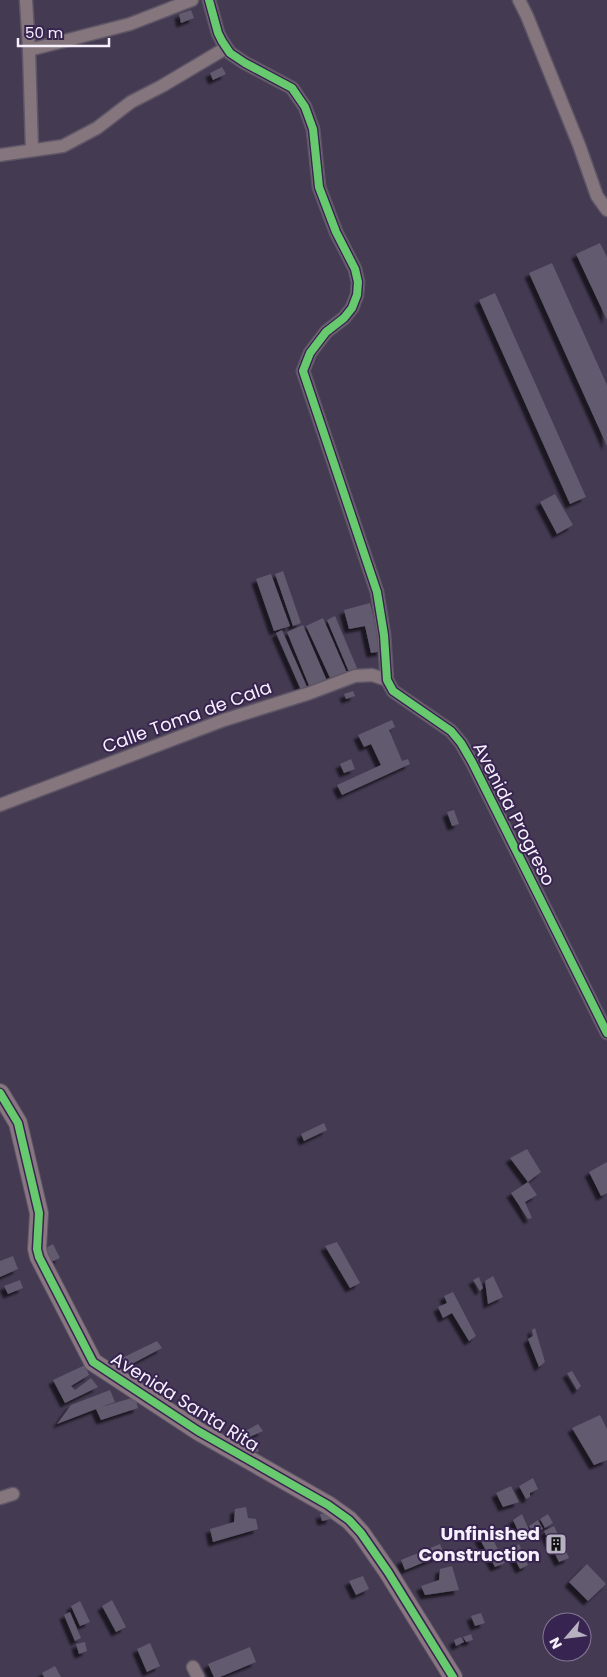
<svg xmlns="http://www.w3.org/2000/svg" width="607" height="1677" font-family="Poppins,sans-serif">
  <defs>
    <filter id="shadow"><feDropShadow dx="-4.5" dy="4.5" stdDeviation="1" flood-color="#0009"/></filter>
  </defs>
  <rect width="100%" height="100%" fill="#443a52"/>
  <g fill="#625a6e" filter="url(#shadow)">
    <path d="M191,10l3,8 -13,5 -2,-9z"/>
    <path d="M222,67l4,7 -13,6 -3,-7z"/>
    <path d="M600,243l7,14v63l-31,-66z"/>
    <path d="M552,263l55,122v61l-78,-173z"/>
    <path d="M495,293l91,204 -16,7 -91,-204z"/>
    <path d="M555,494l18,31 -16,9 -17,-32z"/>
    <path d="M283,571l18,52 -8,3 -18,-52z"/>
    <path d="M271,574l19,52 -16,5 -18,-52z"/>
    <path d="M370,603l12,48 -11,2 -6,-27 -16,3 -5,-19z"/>
    <path d="M335,616l22,52 -8,4 -22,-52z"/>
    <path d="M323,618l24,55 -16,7 -25,-54z"/>
    <path d="M303,625l24,56 -17,7 -23,-56z"/>
    <path d="M282,630l25,57 -6,3 -25,-57z"/>
    <path d="M353,691l2,5 -9,3 -2,-5z"/>
    <path d="M392,720l3,7 -6,3 13,31 6,-2 2,5 -68,31 -5,-10 44,-20 -10,-21 -7,3 -6,-12z"/>
    <path d="M351,759l4,10 -11,4 -4,-9z"/>
    <path d="M454,810l5,14 -7,2 -5,-14z"/>
    <path d="M324,1123l3,7 -23,11 -3,-7z"/>
    <path d="M527,1149l14,23 -13,10 -18,-24z"/>
    <path d="M607,1162v31l-6,3 -12,-24z"/>
    <path d="M528,1182l9,13 -12,7 7,16 -4,1 -17,-26z"/>
    <path d="M337,1242l23,41 -10,5 -25,-42z"/>
    <path d="M53,1244l7,14 -9,4 -7,-13z"/>
    <path d="M13,1256l5,13 -18,8v-16z"/>
    <path d="M493,1276l10,21 -15,7 -3,-23z"/>
    <path d="M479,1277l4,11 -3,3 -7,-11z"/>
    <path d="M20,1280l3,8 -15,6 -4,-8z"/>
    <path d="M453,1292l23,44 -7,5 -17,-28 -9,5 -5,-11 9,-4 -3,-7z"/>
    <path d="M535,1328l10,34 -6,5 -11,-28 5,-3 -1,-6z"/>
    <path d="M157,1341l5,7 -34,18 -6,-8z"/>
    <path d="M85,1365l4,10 -18,11 4,4 16,-12 7,9 -33,16 -12,-23z"/>
    <path d="M572,1371l9,15 -4,4 -10,-17z"/>
    <path d="M110,1390l5,12 -14,5 34,-10 3,11 -37,12 -5,-11 -39,15 14,-19z"/>
    <path d="M600,1415l7,14v31l-13,5 -22,-37z"/>
    <path d="M258,1424l5,7 -20,9 -3,-6z"/>
    <path d="M255,1438l3,6 -2,2 3,5 -5,2 -2,-6 -4,-5z"/>
    <path d="M533,1478l5,11 -8,4v4l-4,2 -7,-13z"/>
    <path d="M511,1486l8,16 -16,5 -7,-14z"/>
    <path d="M246,1507l2,11 8,1 2,10 -45,13 -3,-13 24,-7 1,-13z"/>
    <path d="M330,1513l1,6 -9,2 -2,-7z"/>
    <path d="M522,1514l7,16 -9,5 -7,-15z"/>
    <path d="M548,1514l5,9 -8,5 -5,-9z"/>
    <path d="M538,1520l5,9 -10,4 -4,-7z"/>
    <path d="M554,1526l15,32 -10,4 -15,-31z"/>
    <path d="M487,1528l18,35 -10,4 -18,-33z"/>
    <path d="M440,1544l4,10 -39,16 -4,-10z"/>
    <path d="M519,1544l9,21 -8,4 -10,-19z"/>
    <path d="M587,1564l19,20 -18,17 -19,-19z"/>
    <path d="M452,1566l7,24 -34,5 -4,-9 18,-6 1,-11z"/>
    <path d="M363,1576l6,13 -13,6 -7,-14z"/>
    <path d="M112,1600l14,27 -10,5 -14,-26z"/>
    <path d="M80,1601l10,21 -10,4 -9,-20z"/>
    <path d="M70,1612l11,26 -6,3 -11,-26z"/>
    <path d="M481,1613l4,10 -10,3 -4,-10z"/>
    <path d="M471,1634l2,6 -7,2 -3,-5z"/>
    <path d="M461,1637l3,5 -8,4 -2,-6z"/>
    <path d="M85,1642l2,9 -8,3 -3,-10z"/>
    <path d="M150,1643l10,23 -13,6 -10,-23z"/>
    <path d="M250,1647l6,15 -36,15h-6l-6,-13z"/>
    <path d="M55,1666l6,11h-17l-2,-4z"/>
  </g>
  <g fill="none" stroke-linecap="round" stroke-linejoin="round">
    <g stroke="#5e5567" stroke-width="15">
      <g id="street">
        <path d="M26,0l3,50 3,100"/>
        <path d="M209,0l9,33 4,8 8,12 15,10 47,25 13,19 8,22 6,58 17,45 19,37 3,13 -1,13 -5,13 -8,10 -18,14 -16,21 -7,18 74,221 7,43 3,45 6,11 58,40 10,12 11,19 135,271"/>
        <path d="M519,0l8,16 52,129 18,51 10,14"/>
        <path d="M29,50l101,-26 62,-24"/>
        <path d="M0,155l63,-9 34,-18 34,-26 31,-16 64,-38"/>
        <path d="M0,805l224,-85 86,-27 45,-17 17,-1 15,5"/>
        <path d="M0,1498l13,-4"/>
        <path d="M193,1667l5,10"/>
      </g>
    </g>
    <g stroke="#5e5567" stroke-width="20">
      <path id="secondary" d="M0,1093l18,30 21,90 -2,36 2,8 54,105 105,69 130,74 21,15 12,13 27,39 65,105"/>
    </g>
    <use href="#street" stroke="#85757c" stroke-width="12"/>
    <use href="#secondary" stroke="#897681" stroke-width="18"/>
    <g stroke="#382450" stroke-width="11">
      <g id="cycleway">
        <path d="M209,0l9,33 4,8 8,12 15,10 47,25 13,19 8,22 6,58 17,45 19,37 3,13 -1,13 -5,13 -8,10 -18,14 -16,21 -7,18 74,221 7,43 3,45 6,11 58,40 10,12 11,19 135,271"/>
        <path d="M0,1093l18,30 21,90 -2,36 2,8 54,105 105,69 130,74 21,15 12,13 27,39 65,105"/>
      </g>
    </g>
    <use href="#cycleway" stroke="#67ca6e" stroke-width="8"/>
  </g>
  <defs>
    <g id="building-square" transform="scale(1.125)"><rect x="-9" y="-9" width="18" height="18" rx="4" fill="#b7b0c0" stroke="#382450"/><path d="M-4-6H4V6H1V3H-1V6H-4ZM-2.5-4.3h1.7v1.8h-1.7ZM.8-4.3h1.7v1.8H.8ZM-2.5-1h1.7V.8h-1.7ZM.8-1h1.7V.8H.8Z" fill="#111"/></g>
  </defs>
  <g fill-rule="evenodd">
    <use href="#building-square" x="556" y="1544"/>
  </g>
  <g text-anchor="middle" stroke-width="4" stroke-linejoin="round" paint-order="stroke">
    <g font-size="18" fill="#f5f0fc" stroke="#382450">
      <text transform="translate(187 717) rotate(-20)" y="6">Calle Toma de Cala</text>
      <text transform="translate(514 814) rotate(63)" y="6">Avenida Progreso</text>
      <text transform="translate(185 1402) rotate(32)" y="6">Avenida Santa Rita</text>
    </g>
    <g font-size="18" font-weight="bold" fill="#f5f0fc" stroke="#382450" text-anchor="end">
      <text x="540" y="1540">Unfinished<tspan x="540" dy="21">Construction</tspan></text>
    </g>
  </g>
  <g transform="translate(567 1637) rotate(242)"><circle r="24" fill="#382450" stroke="#847695"/>
  <path d="M0-4L9 19L0 12L-9 19Z" fill="#b7b0c0"/>
  <text y="-8" font-size="14" font-weight="bold" text-anchor="middle" fill="#f5f0fc">N</text>
  </g>
  <path d="M18 38v8h91v-8" fill="none" stroke="#f5f0fc" stroke-width="2.5"/>
  <text x="25" y="38" font-size="15" fill="#f5f0fc" stroke="#382450" stroke-width="4" paint-order="stroke">50 m</text>
</svg>
